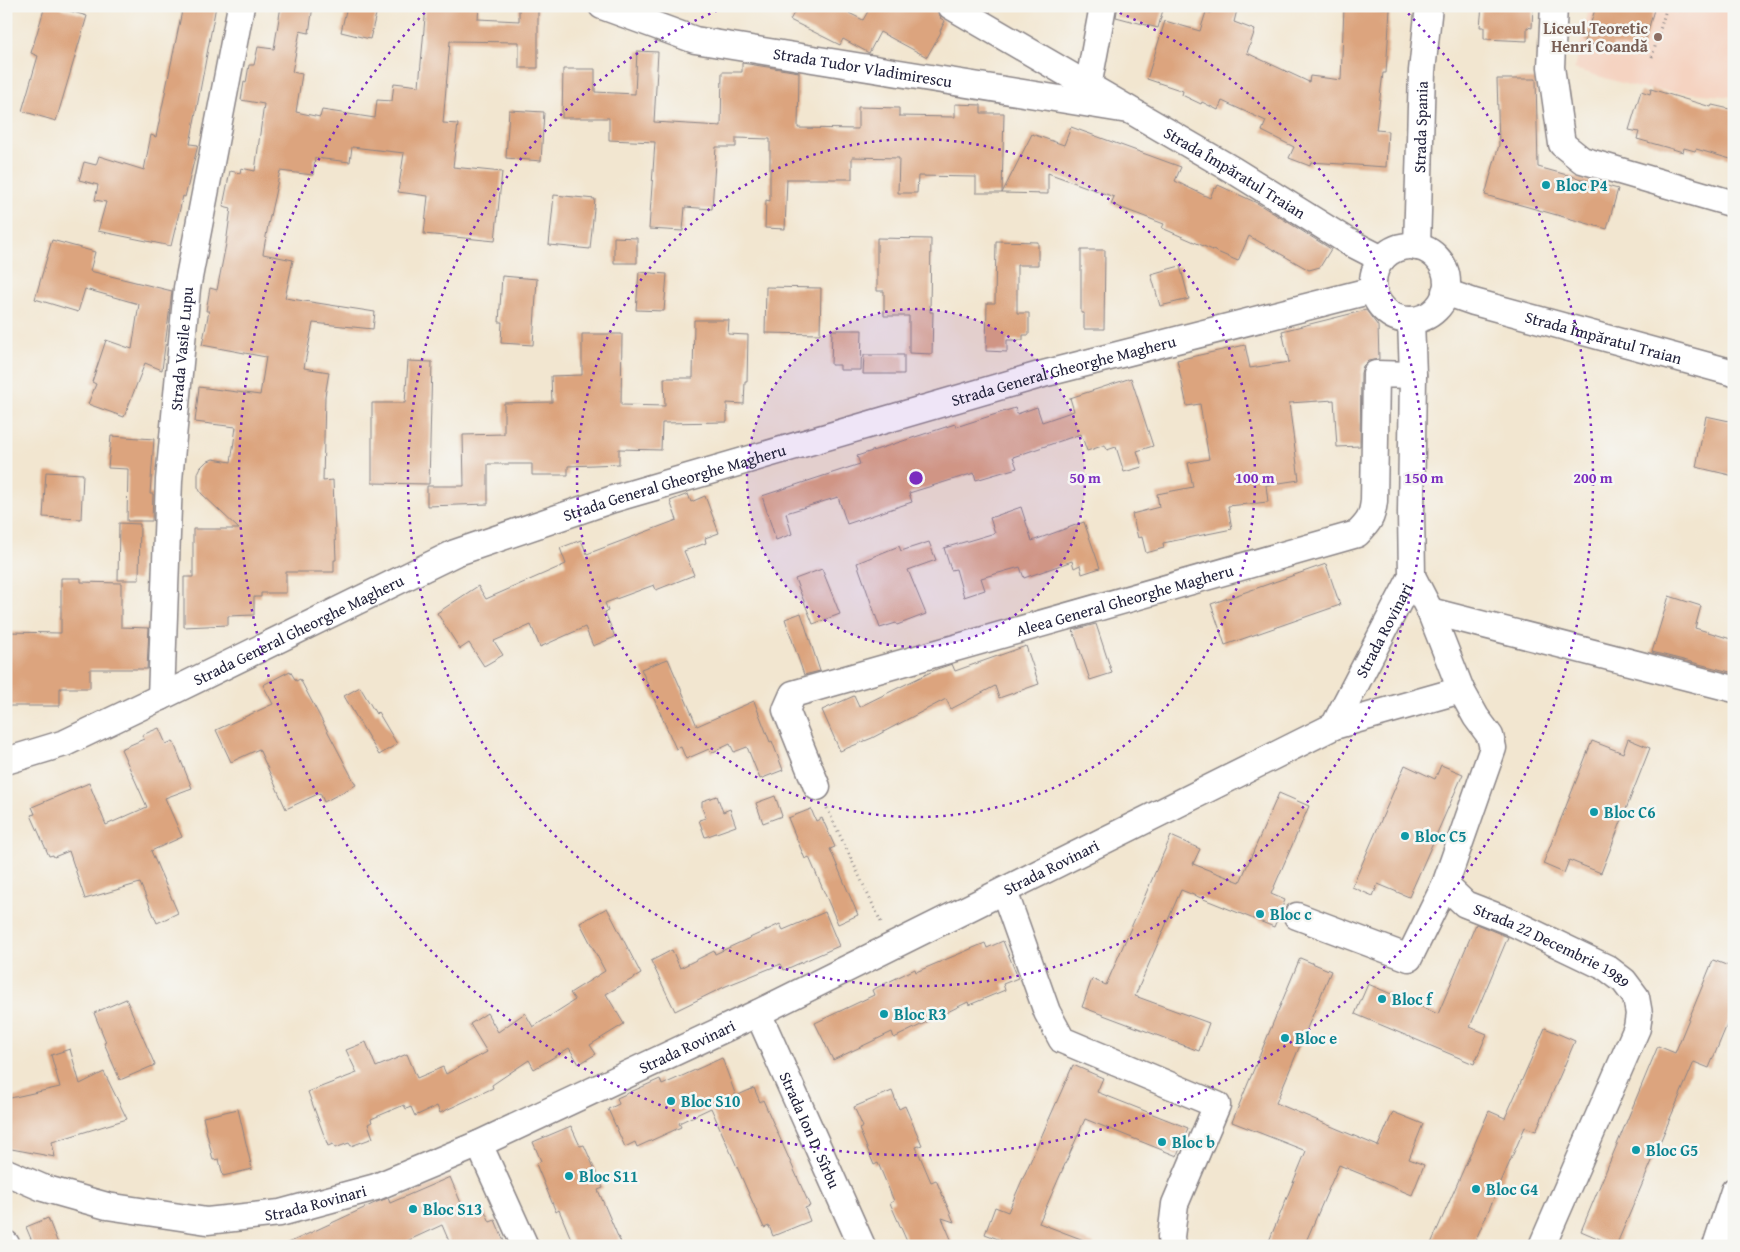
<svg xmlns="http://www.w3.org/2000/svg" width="1740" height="1252" font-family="'Gentium Book Plus',serif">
  <rect width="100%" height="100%" fill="#f6f6f2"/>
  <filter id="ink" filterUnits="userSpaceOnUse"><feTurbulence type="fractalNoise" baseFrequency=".02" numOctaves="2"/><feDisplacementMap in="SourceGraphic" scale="10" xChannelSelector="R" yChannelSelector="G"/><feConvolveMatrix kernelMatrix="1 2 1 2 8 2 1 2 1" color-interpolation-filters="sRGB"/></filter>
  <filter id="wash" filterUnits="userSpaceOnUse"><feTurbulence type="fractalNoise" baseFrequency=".0096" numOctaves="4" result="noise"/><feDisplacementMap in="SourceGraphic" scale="20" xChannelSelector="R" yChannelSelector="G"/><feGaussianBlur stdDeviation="1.12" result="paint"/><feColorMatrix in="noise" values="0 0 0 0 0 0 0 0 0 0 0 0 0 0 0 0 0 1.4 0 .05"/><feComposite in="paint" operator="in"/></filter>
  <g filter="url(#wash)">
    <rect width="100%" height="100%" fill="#f2e6d0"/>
    <path fill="#f5d3c1" d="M1590,6h144v91l-95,-9 -65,-19z"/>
    <g id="blocks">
      <g fill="#dca47e">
        <path d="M45,6h8l34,10 -31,105 -34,-10 16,-55 -7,-3z"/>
        <path d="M183,6h33l-26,138 8,1 -13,52 -2,-1 -12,50 -73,-15 8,-29 -11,-2 3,-15 -19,-5 5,-18 12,3 3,-9 45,14 7,-35 5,2z"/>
        <path d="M281,6h32l-4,27 -9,-2 -8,41 10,2 -6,38 24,5 2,-7 53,8 2,-18 15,1 2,-18 25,3 7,-80h53l-1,13 41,2v-15h19v62h-19v-26l-69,-1 -7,82 15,1 -5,43 49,5 -7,69 -71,-7 4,-38 -30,-4 6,-39 -52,-6 -2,15 -35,-4 -2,17 -33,-4 -12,54 -5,29 30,6 -8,38 90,14 -2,17 -60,-6 -9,45 25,4 -4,24 -2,85 10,-1 3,80h-2v12h-48v21h-25v4h-7v18l-26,1v9l-44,2v-50h9v-48h46l-38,-36 -3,-6v-14l3,-6 5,-5 7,-3 18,3 5,-35 -41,-5 4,-35 61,8 6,-38 -64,-12 7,-34h-3l4,-23 7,2 9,-46 5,-36 -8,-2 7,-35 10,2 1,-5 14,3 9,-67 -23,-4 3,-18 2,1 3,-18h5l4,-18 16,2z"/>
        <path d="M347,6h31l-8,33 -29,-7z"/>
        <path d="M798,6h37l28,14 8,-14h65l2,7 3,4 -1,1 5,3 -5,10 1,1 -14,25 -47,-25 -11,21 -26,-14 -3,6 -50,-25z"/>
        <path d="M1118,6h46l-6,22 -42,-11z"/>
        <path d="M1213,6h25l-4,16 21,8 -8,23 62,29 1,-6 31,4 3,-73 17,2 1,-3 28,3 -4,64h-3l-7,57 12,1 -2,36 -75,-5 -1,4 -21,-8 5,-11 -32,-16 4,-10 -44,-20 -4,9 -16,-8 -1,2 -19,-9 1,-4 -36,-12 18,-58 35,10 6,-19 5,1z"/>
        <path d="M1482,6h51l-1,22 -5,-1v14l-43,-2v-12h-4z"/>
        <path d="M1596,6h59l-13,46 -29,-8 -2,6 -26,-8z"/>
        <path d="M637,51l21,1 -4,70 67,4 1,-54h20v-9l57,9 -1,56 60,1v-22l41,1v8l56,1v-13l26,1v8h23l-2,80h-26v-16l-58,-1 -1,17h-19l1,-35 -47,-1v22h-65l-2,50 -20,-1 1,-28 4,1v-62l-34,-1v9h-20l-4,62 -27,-2 -2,24 -34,-2 6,-87 -46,-2v-22h-47l1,-49h32v23l40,2z"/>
        <path d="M1497,79h39l2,88 80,22 -11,40 -122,-34 14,-50z"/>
        <path d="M1651,89l60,18 1,-2 22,5v50l-38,-11 -1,2 -11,-3 -1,4 -46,-13 2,-7 -10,-2 12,-39 9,3z"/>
        <path d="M509,110l35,2 -3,49 -35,-3z"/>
        <path d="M1071,127l110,40 -6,14 35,17 4,-10 2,1 2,-4 39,18 74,46 -11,18 -11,3 -60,-34 -11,25 -76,-33 2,-4 -53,-20 3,-7 -66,-24v21l-46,-1 30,-59 32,11z"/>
        <path d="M554,195l41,4 -5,50 -41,-4z"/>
        <path d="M614,237l23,1v25h-23z"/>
        <path d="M877,238l54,1 -1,73h3l-1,42 -23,-1v-37h-25v-25h-7z"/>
        <path d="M52,240l43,12 -5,19 82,20 -10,79 -17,-7 -21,54 -36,-13 8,-20 -4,-2 14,-42 26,9 7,-45 -54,-15 -7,23 -43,-13z"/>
        <path d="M996,241l42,1v23h-21v48h12v22h-6v5h-16v12l-21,-1 1,-48h8z"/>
        <path d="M1081,250h24l-1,79h-20v-16h-3z"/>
        <path d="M1180,266l9,33 -29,7 -9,-32z"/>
        <path d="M639,272l28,2 -3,37 -28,-1z"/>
        <path d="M502,276l35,3 -4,66 -32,-2 1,-21h-3z"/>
        <path d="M766,287l55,1 -1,46 -55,-1z"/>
        <path d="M1366,310l12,16 1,33 -11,2 -5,5 -2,7 -1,73 -23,1 -3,-47 -45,3 10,77 -33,5 2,17 -40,4 4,23 -69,14 1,5 -18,5 -4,-16 -4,1 -6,-24 27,-7 -2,-13 36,-7 -5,-24 21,-4 -9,-55 -13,2 -10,-46 68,-15 5,23 39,-6 -7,-31z"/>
        <path d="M694,320h35l-1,14 20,1 -1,47h-2l-1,22 -17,-1v19l-65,1 -1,27 -42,-1v15l-51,2v9h-36v-11h-44v40l-61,2v-20h37l-1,-51 41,-1v-31l48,-1 -1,-26 31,-1v-41h40l-1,71 44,1 -1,-28h29z"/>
        <path d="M832,330h30l-1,40h-21v-5h-9z"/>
        <path d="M864,355h40v19h-41z"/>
        <path d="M408,361l24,1 -3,122 -57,-1v-80h33z"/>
        <path d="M1131,378l22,68 -16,5 5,16 -18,5 -8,-25 -9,3 -2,-5 -18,6 -6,-17 -68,23 4,11 -41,12 -2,-7 -65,20 3,9 -65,22 -9,-27 -52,16 6,21 -16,6 -14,-44 98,-32 -3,-8 98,-32 1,3 59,-19 2,6 20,-7 5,15 32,-11 -4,-13z"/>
        <path d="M1706,416l28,6v54l-38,-9z"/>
        <path d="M111,436l43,3 -4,55h3l-1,27h-25l1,-52 -20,-1z"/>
        <path d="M46,472l37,2 -2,45 -38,-2z"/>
        <path d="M688,494l3,8 14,-6 14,37 -14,5 1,5 -22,8 10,24 -38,15 -2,-5 -49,18 3,8 -3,1 10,25 -22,9 -8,-19 -45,20 -9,-22 -37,16 9,14 -19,11 -15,-23 -9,6 -23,-36 41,-27 8,13 80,-35 -6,-16 21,-8 6,14 90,-34 -7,-19z"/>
        <path d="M1021,507l11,34 52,-19 16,46 -18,6 -2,-9 -6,3 -2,-7 -48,17 -4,-11 -39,11 4,12 -21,7 -8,-28 -5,1 -7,-22 51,-15 -5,-15z"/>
        <path d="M119,523l21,1 -1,56h-21z"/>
        <path d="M929,542l7,18 -28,10 18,44 -29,11 -1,-2 -16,5 -23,-65 42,-17 2,5z"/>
        <path d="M1326,564l14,41 -115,40 -14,-41z"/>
        <path d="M822,569l18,45 -27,10 -18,-45z"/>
        <path d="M61,578h20v4l40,1v44l28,1 -2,41h-57v19h-30v18h-54v-74l55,1z"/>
        <path d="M1669,596l32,10 -6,22 39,12v33l-82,-21z"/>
        <path d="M801,613l19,58 -16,4 -19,-56z"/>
        <path d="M1096,624l16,49 -22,7 -17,-50z"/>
        <path d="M1026,646l13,38 -40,14 -4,-12 -44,23 -5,-10 -74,39 -32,13 -18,-41 32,-14 5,11 78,-38 15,-5 3,7z"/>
        <path d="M668,659l29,67 57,-25 16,41 2,-1 11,29 -23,9 -13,-32 -13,5 -4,-8 -19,9 -2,-4 -23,10 -5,-12 -5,2 -35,-80z"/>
        <path d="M290,671l6,10 4,-2 56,106 -32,17 -4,-9 -34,16 -27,-60 -28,13 -15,-32 57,-26 -10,-19z"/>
        <path d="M360,687l16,27 2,-2 19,32 -18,11 -35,-59z"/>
        <path d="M159,728l7,16 7,-3 19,47 -27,10 17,39 -31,14 27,62 -21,10 -17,-40 -55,16 -16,-48 -15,6 -1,-2 -4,1 -18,-41 4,-1 -3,-7 57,-24 17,42 41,-18 -26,-58 23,-10 -2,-4z"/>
        <path d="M1628,739l22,9 -49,125 -32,-13 -5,13 -21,-9 49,-123 31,12z"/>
        <path d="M1405,765l30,14 6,-14 22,9 -54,123 -31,-13 -5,12 -21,-9z"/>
        <path d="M1279,793l30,13 -38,88 14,6 -11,27 -93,-37 -46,106 74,27 -10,28 -117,-44 10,-28 14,6 65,-149 29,13 -7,15 47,18z"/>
        <path d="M717,796l6,16 7,-3 6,17 -31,11 -6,-17 7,-2 -4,-10v-7z"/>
        <path d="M775,796l7,20 -19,7 -7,-20z"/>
        <path d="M811,809l5,12 6,-3 13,29 -5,2 28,66 -20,9 -29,-67 -4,2 -17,-41z"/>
        <path d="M607,908l34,66 -35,20 18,30 -34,21 6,9 -17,10 -10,-16 -35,21 -5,-9 -37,25 1,3 -53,25 -3,-7 -22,10 -4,-9 -5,2 -2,-4 -33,14 1,3 -4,2 5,14 -22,8 -2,-3 -14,5 -2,-4 -5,2 -20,-54 49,-19 -11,-23 20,-8 10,25 31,-13 10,24 26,-11 3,7 41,-22 -17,-28 17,-11 11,19 27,-19 8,14 42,-27 -5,-7 35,-22 -25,-48z"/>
        <path d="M825,912l14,34 -55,24 -3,-6 -55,22 -51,25 -24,-50 21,-11 8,18 34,-17 1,3 65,-30 3,6z"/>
        <path d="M1476,924l32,13 -38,90 17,7 -13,30 -119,-50 13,-30 70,30z"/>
        <path d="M1003,941l15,37 -15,6 2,6 -36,15 -1,-3 -74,36 -2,-6 -59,28 -18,-37 59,-28 -2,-5 43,-21 1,3 69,-29 2,5z"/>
        <path d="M1300,958l31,13 -55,132 102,43 15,-34 30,12 -14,35 15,6 -12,30 -73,-30 -35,81h-37l39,-95 -74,-29z"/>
        <path d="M1713,960l21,8v40l-25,60 -15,-6 -78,184 -35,-15 77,-185 17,7z"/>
        <path d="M126,999l29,66 -35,15 -16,-37 2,-1 -12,-29z"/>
        <path d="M1545,1028l30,13 -39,90 -11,-4 -52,119h-43l59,-135 16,7z"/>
        <path d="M70,1049l10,35 24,-12 23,47 -75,23 3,15 -49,-9v-49l54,-12 -9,-32z"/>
        <path d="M722,1058l14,38 18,-8 6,14 3,-2 47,106 -5,2 5,13 -37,15 -4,-10 -5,2 -53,-120 -32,15 2,4 -44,20 -2,-5 -10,5 -17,-38 11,-5 -2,-6 43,-19 2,6z"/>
        <path d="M1073,1065l30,13 -6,14 91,36 -11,28 -92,-37 -46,104 55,21v2h-78l-31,-12 10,-27 13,5z"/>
        <path d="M892,1091l7,18 6,-3 17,39 -6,2 15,35 5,-2 18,42 -12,-4 12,28h-45l-19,-43 4,-2 -16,-38 -4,2 -15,-36 4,-2 -9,-20z"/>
        <path d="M238,1109l14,60 -29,7 -4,-17 -6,1 -10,-43z"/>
        <path d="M571,1126l9,20 4,-1 19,43 -5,2 24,56h-48l-15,-36 -3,2 -20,-48 5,-3 -8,-19z"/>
        <path d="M450,1177l16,38 17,-8 7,15 5,-2 11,26h-55l-9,-21 -35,16 2,5h-127l95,-44 11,-4 2,5z"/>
        <path d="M48,1218l11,28h-25l-8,-19z"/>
      </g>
    </g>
  </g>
  <g filter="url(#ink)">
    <use href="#blocks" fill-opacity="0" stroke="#8a8486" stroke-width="1"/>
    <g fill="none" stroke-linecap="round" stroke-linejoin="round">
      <g stroke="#8a8486" stroke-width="29">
        <g id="minor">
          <path id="s1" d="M602,6l93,34 433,70"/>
          <path id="s2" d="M951,6l282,164 114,71 35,18"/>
          <path d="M1554,6l-3,61 11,77 20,16 152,44"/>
          <path d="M1088,87l15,-81"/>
          <circle cx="1410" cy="283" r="37"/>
          <path id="s3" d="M1417,247l5,-176 7,-65"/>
          <path id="s4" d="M1445,292l29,10 260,71"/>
          <path id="s5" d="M1412,576l18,35 31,79 15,27 14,19 3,12 -48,137 20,19 46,18 96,46 17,13 12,16 3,17 -2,14 -95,218"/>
          <path d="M1430,611l304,78"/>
          <path id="s6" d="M161,697l8,-217 18,-192 54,-282"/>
          <path id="s7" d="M1334,726l78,-150 -1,-63 2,-138 -2,-55"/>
          <path id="s8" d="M6,761l59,-18 96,-46 294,-144 158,-54 430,-125 330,-84"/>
          <path id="s9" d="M817,787l-31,-77 7,-16 564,-160c12,-12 15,-16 17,-33l2,-127 37,1"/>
          <path d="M1004,891l43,121 15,28 155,65 -42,99 -4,33 1,9"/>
          <path d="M1297,916l112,42 36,-73"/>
          <path id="s10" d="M758,1013l104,233"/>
          <path d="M479,1144l46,102"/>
          <path id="s11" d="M6,1172l37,16 64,18 100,15 73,-8 96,-26 103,-43 279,-131 576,-287 127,-36"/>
          <path d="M6,1244l1,2"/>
          <path d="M1716,1246l18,-55"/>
        </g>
      </g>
      <g stroke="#8a8486" stroke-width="3" stroke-dasharray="1 4" stroke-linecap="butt">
        <path d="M1652,57l15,-51"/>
        <path d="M827,808l55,116"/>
        <path d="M432,1246l6,-2"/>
      </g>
      <use href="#minor" stroke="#fff" stroke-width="26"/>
    </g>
  </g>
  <circle cx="916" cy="478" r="169" fill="#7b2cbf" fill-opacity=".12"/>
  <g fill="none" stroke="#7b2cbf" stroke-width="2.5" stroke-dasharray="2.5 5">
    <circle cx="916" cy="478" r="169"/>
    <circle cx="916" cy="478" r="339"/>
    <path d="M1106 7A508 508 0 1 1 726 7"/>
    <path d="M1403 8A677 677 0 1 1 429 8"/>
  </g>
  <circle fill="#8d6e63" stroke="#f6f6f2" stroke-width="2" cx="1658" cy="37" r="5"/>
  <g fill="#0f9aa8" stroke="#f6f6f2" stroke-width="2">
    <circle cx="1546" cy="185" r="5"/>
    <circle cx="1594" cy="812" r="5"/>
    <circle cx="1405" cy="836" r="5"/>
    <circle cx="1260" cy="914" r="5"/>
    <circle cx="1382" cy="999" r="5"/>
    <circle cx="884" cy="1014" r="5"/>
    <circle cx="1285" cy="1038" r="5"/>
    <circle cx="671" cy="1101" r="5"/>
    <circle cx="1162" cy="1142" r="5"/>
    <circle cx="1636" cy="1150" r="5"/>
    <circle cx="569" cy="1176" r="5"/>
    <circle cx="1476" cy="1189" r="5"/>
    <circle cx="413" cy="1209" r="5"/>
  </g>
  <g text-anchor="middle" stroke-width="5" stroke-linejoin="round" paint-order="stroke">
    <g font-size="16" font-weight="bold" fill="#785e54" stroke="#f6f6f2" text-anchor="end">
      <text x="1648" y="34">Liceul Teoretic<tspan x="1648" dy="18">Henri Coandă</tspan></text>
    </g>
    <g font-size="16" fill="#22223b" stroke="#f6f6f2">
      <text dy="6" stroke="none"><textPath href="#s1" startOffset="269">Strada Tudor Vladimirescu</textPath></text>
      <text dy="6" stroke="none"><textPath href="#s3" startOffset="120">Strada Spania</textPath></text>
      <text dy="6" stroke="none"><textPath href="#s2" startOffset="329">Strada Împăratul Traian</textPath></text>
      <text dy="6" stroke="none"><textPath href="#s4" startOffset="165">Strada Împăratul Traian</textPath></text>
      <text dy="6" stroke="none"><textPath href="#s6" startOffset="349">Strada Vasile Lupu</textPath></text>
      <text dy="6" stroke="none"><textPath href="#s8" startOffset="1131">Strada General Gheorghe Magheru</textPath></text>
      <text dy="6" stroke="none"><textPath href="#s8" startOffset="726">Strada General Gheorghe Magheru</textPath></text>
      <text dy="6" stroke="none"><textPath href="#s9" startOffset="445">Aleea General Gheorghe Magheru</textPath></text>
      <text dy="6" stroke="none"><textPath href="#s8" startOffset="321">Strada General Gheorghe Magheru</textPath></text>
      <text dy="6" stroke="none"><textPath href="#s7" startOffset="108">Strada Rovinari</textPath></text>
      <text dy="6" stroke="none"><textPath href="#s11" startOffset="1128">Strada Rovinari</textPath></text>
      <text dy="6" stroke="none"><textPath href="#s5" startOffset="460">Strada 22 Decembrie 1989</textPath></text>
      <text dy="6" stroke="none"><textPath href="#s11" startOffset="722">Strada Rovinari</textPath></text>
      <text dy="6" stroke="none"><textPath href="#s10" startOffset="128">Strada Ion D. Sîrbu</textPath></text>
      <text dy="6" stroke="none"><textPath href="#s11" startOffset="318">Strada Rovinari</textPath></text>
    </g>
    <g font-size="16" font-weight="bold" fill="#0d838f" stroke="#f6f6f2" text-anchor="start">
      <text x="1556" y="191">Bloc P4</text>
      <text x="1604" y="818">Bloc C6</text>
      <text x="1415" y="842">Bloc C5</text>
      <text x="1270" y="920">Bloc c</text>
      <text x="1392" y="1005">Bloc f</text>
      <text x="894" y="1020">Bloc R3</text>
      <text x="1295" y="1044">Bloc e</text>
      <text x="681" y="1107">Bloc S10</text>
      <text x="1172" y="1148">Bloc b</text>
      <text x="1646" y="1156">Bloc G5</text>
      <text x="579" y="1182">Bloc S11</text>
      <text x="1486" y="1195">Bloc G4</text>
      <text x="423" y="1215">Bloc S13</text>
    </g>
  </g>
  <circle cx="916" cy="478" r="8" fill="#7b2cbf" stroke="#f6f6f2" stroke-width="2.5"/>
  <g font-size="15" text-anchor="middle" font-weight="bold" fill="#7b2cbf" stroke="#f6f6f2" stroke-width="5" stroke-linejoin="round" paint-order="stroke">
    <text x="1085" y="483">50 m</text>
    <text x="1255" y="483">100 m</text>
    <text x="1424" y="483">150 m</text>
    <text x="1593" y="483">200 m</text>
  </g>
  <rect width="1740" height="1252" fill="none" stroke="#f6f6f2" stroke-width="25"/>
</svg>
